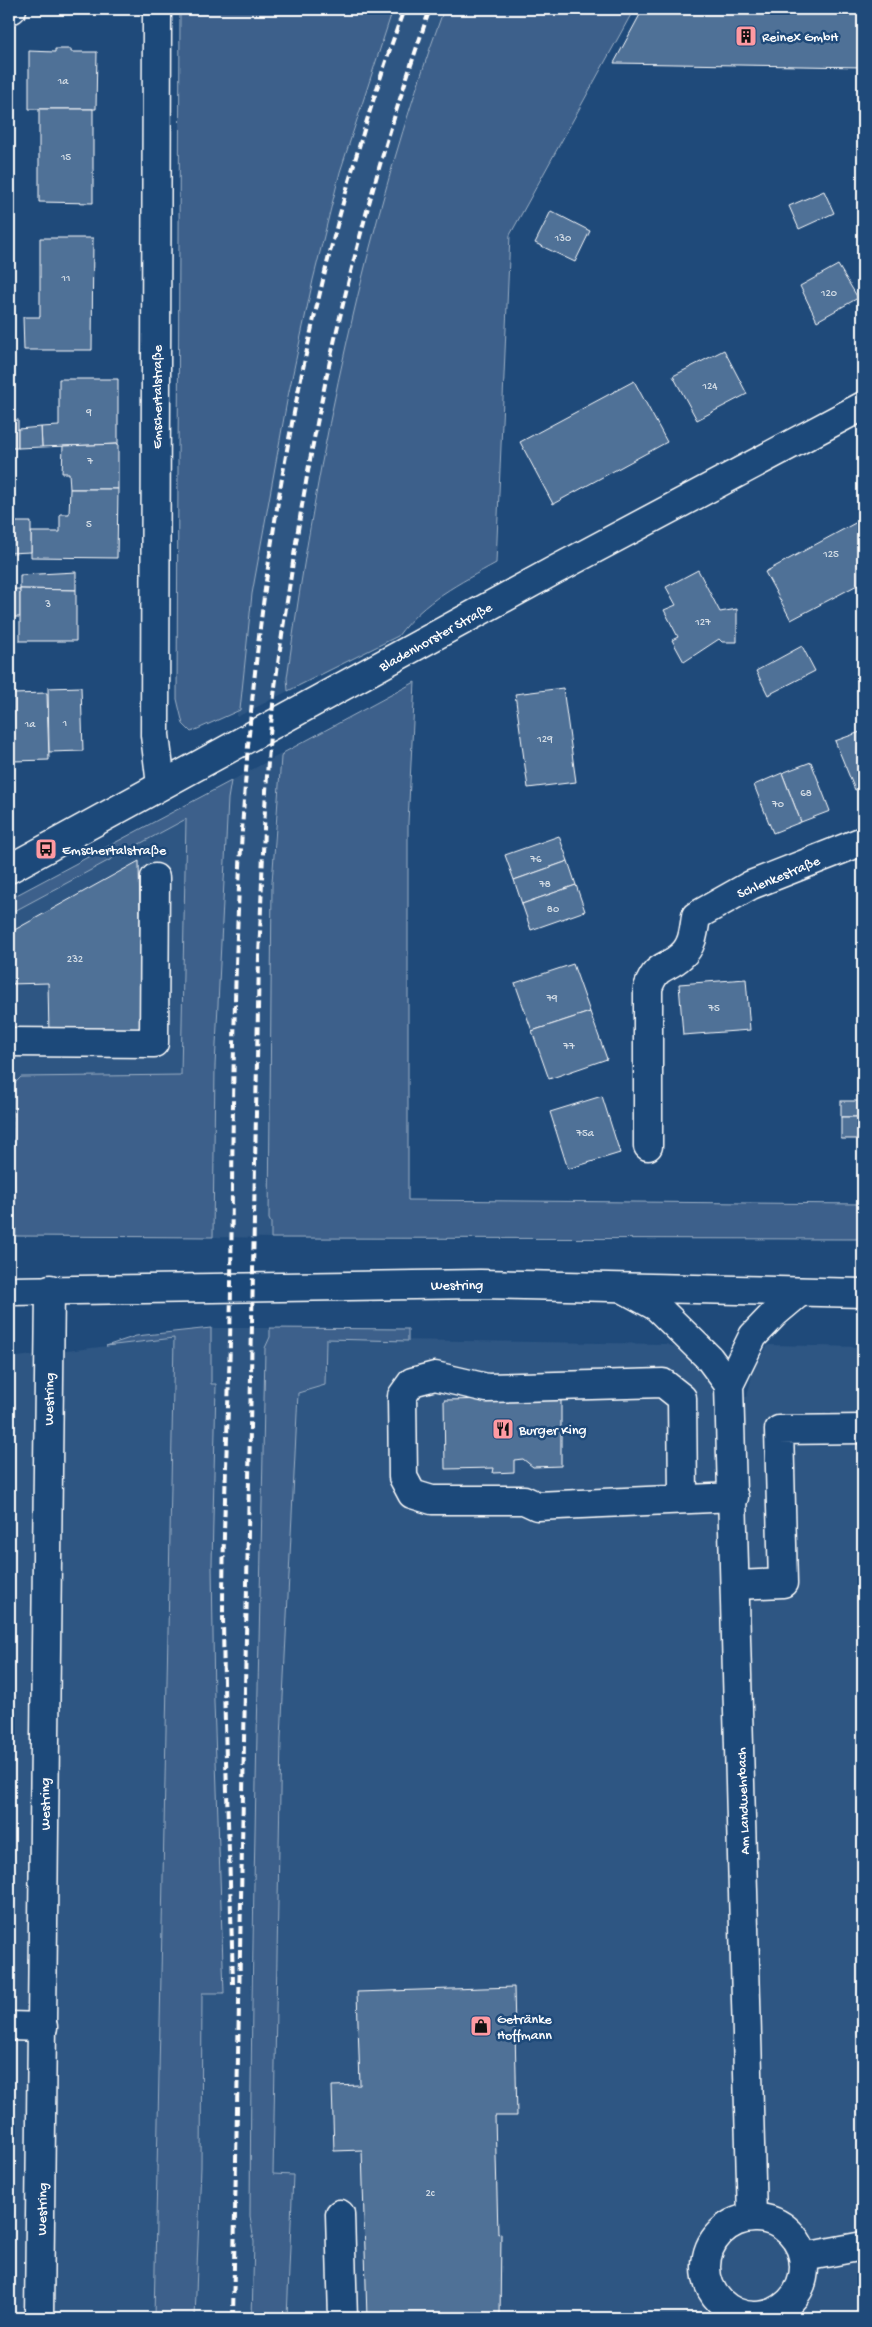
<svg xmlns="http://www.w3.org/2000/svg" width="872" height="2327" font-family="'Gochi Hand',sans-serif">
  <rect width="100%" height="100%" fill="#1f4a7a"/>
  <filter id="ink" filterUnits="userSpaceOnUse"><feTurbulence type="fractalNoise" baseFrequency=".02" numOctaves="2"/><feDisplacementMap in="SourceGraphic" scale="10" xChannelSelector="R" yChannelSelector="G"/><feConvolveMatrix kernelMatrix="1 2 1 2 8 2 1 2 1" color-interpolation-filters="sRGB"/></filter>
  <g filter="url(#ink)">
    <g fill="#2e5683">
      <path d="M393,9h51l-36,104 -33,118 -64,283 -24,164 1,13 -51,26v-7l3,-1 12,-115 17,-101 44,-213 27,-108z"/>
      <path d="M283,753l-8,68 -3,62 -3,336 2,4v15l-58,-1 2,-171 13,-267 3,-18z"/>
      <path d="M186,819l-5,256 -160,2 -9,9v-33h-3v-139z"/>
      <path d="M211,1328h59v9l-5,11 -8,431 -6,183 -1,254 4,26 -2,76h-57l6,-151 1,-174 22,-1 -10,-290 -2,-137 4,-181h-5z"/>
      <path d="M174,1338l-20,980h-145v-960z"/>
      <path d="M326,1339l340,5 18,6 24,28 7,20 32,-1 6,-27 15,-25 95,2v971h-576l6,-143h-20l8,-437 17,-345 27,-8z"/>
    </g>
    <g fill="#3c618b" stroke="#9eb0c5">
      <path d="M180,9h213l-53,163 -27,108 -26,121 -35,193 -12,116 -49,22 -8,-8 -6,-25z"/>
      <path d="M444,9h190l-124,226 -14,328c-36,20 -73,38 -98,73l-110,55 -1,-13c31,-227 78,-453 157,-669z"/>
      <path d="M415,682l-7,141v377l455,4v35l-592,-1v-15l-2,-4 3,-336 9,-126 2,-4z"/>
      <path d="M231,781l-3,18 -13,267 -2,171 -197,-1 -4,-150 9,-9 160,-2 5,-256 -177,95v-15z"/>
      <path d="M211,1328v56h5l-4,181 2,137 10,291h-22l-1,174 -6,151h-41l20,-980 -68,8 30,-10z"/>
      <path d="M270,1328l138,1v12l-82,-2 -1,46 -27,8 -17,345 -8,436 20,1 -6,143h-35l2,-76 -4,-26c1,-290 10,-579 15,-868l5,-11z"/>
    </g>
    <g fill="#507197" stroke="#fff">
      <path d="M643,9h220v58l-249,-4z"/>
      <path d="M55,49h16v3h26l-1,57h-67v-58l26,1z"/>
      <path d="M39,109h54v94l-54,-1z"/>
      <path d="M824,191l10,22 -35,16 -10,-23z"/>
      <path d="M551,211l39,20 -15,31 -40,-19z"/>
      <path d="M40,238h53l-1,112h-68l-1,-33h17z"/>
      <path d="M838,265l20,33 -41,23 -17,-35z"/>
      <path d="M724,350l23,44 -50,26 -24,-44z"/>
      <path d="M59,379h59v65l-76,3 -1,-20 18,-1z"/>
      <path d="M634,381l33,61 -114,62 -33,-62z"/>
      <rect x="9" y="420" width="9" height="28"/>
      <path d="M41,427l1,20 -24,1v-19z"/>
      <path d="M118,444v45h-48l-1,-16h-7l1,-27z"/>
      <path d="M70,489h48l-1,69 -86,-1v-25h29v-18h9z"/>
      <path d="M9,522h22v30l-22,1z"/>
      <path d="M857,522l6,13v47l-72,38 -26,-48z"/>
      <path d="M698,570l22,42 17,-3v33h-15l-3,-3 -35,23 -12,-22 6,-3 -14,-27 12,-5 -10,-18z"/>
      <path d="M76,572v18l-56,-1v-14z"/>
      <rect x="9" y="589" width="11" height="28"/>
      <path d="M20,589l56,1v51h-56z"/>
      <path d="M802,646l13,25 -47,24 -12,-24z"/>
      <path d="M81,687l2,64 -34,1 -1,-64z"/>
      <path d="M563,688l13,94 -48,6 -13,-94z"/>
      <path d="M47,693l2,67 -36,1 -1,-67z"/>
      <path d="M863,731v56l-8,3 -20,-49z"/>
      <path d="M811,762l19,49 -29,11 -19,-49z"/>
      <path d="M782,773l19,49 -28,11 -19,-48z"/>
      <path d="M559,836l9,25 -54,19 -9,-25z"/>
      <path d="M139,861l3,173 -93,1 -1,-52 -39,1v-51z"/>
      <path d="M568,861l8,24 -54,19 -8,-24z"/>
      <path d="M576,885l9,26 -54,19 -9,-26z"/>
      <path d="M573,964l17,48 -58,19 -17,-48z"/>
      <path d="M746,979l4,51 -67,5 -4,-51z"/>
      <path d="M590,1012l17,47 -58,20 -17,-48z"/>
      <rect x="860" y="1085" width="3" height="16"/>
      <path d="M602,1096l18,57 -52,16 -18,-57z"/>
      <rect x="841" y="1101" width="22" height="16"/>
      <rect x="841" y="1117" width="22" height="22"/>
      <path d="M561,1398v68l-28,1 -10,-8 -9,1v12l-21,1 1,-5 -49,1 -1,-69z"/>
      <path d="M514,1987l3,129h-22l3,118 3,-1 -1,85h-133l-5,-168 -28,1 -2,-65 28,-1 -3,-93z"/>
    </g>
    <g fill="none" stroke-linecap="round" stroke-linejoin="round">
      <g stroke="#fff" stroke-width="31">
        <g id="minor">
          <path d="M9,9h3"/>
          <path d="M157,9l-2,726 6,50"/>
          <path d="M9,869l546,-299 308,-164"/>
          <path d="M9,1042l145,1 1,-165"/>
          <path d="M648,1146v-158c9,-25 18,-18 33,-32 12,-10 13,-26 15,-40l55,-31 112,-44"/>
          <path d="M624,1289l33,18 52,51 20,27"/>
          <path d="M683,1498l-1,-100 -19,-15 -176,5 -52,-12 -23,6 -10,14 1,81 9,17 20,6h92l13,6 197,-9"/>
          <path d="M736,1585l47,-2 -4,-153 84,-1"/>
          <path d="M9,2026l34,1"/>
          <path d="M340,2214l3,104"/>
          <path d="M752,2217l-23,-832 24,-49 22,-23 25,-21"/>
          <circle cx="755" cy="2267" r="49"/>
          <path d="M804,2257l59,-11"/>
          <path d="M39,2318c5,-343 5,-686 11,-1029"/>
        </g>
      </g>
      <g stroke="#fff" stroke-width="31">
        <path id="major" d="M9,1291l471,-7 383,9"/>
      </g>
      <use href="#minor" stroke="#1f4a7a" stroke-width="28"/>
      <use href="#major" stroke="#1f4a7a" stroke-width="28"/>
      <g stroke="#fff" stroke-width="4" stroke-dasharray="8 4" stroke-linecap="butt">
        <path d="M233,1984c-3,-123 -9,-247 -10,-370 0,-110 7,-221 8,-331 2,-170 2,-341 15,-511 19,-257 71,-520 158,-763"/>
        <path d="M233,2318l26,-1362c3,-64 4,-129 9,-194 4,-64 14,-129 24,-193 28,-191 74,-378 138,-560"/>
      </g>
    </g>
  </g>
  <defs>
    <g id="building-square" transform="scale(1.125)"><rect x="-9" y="-9" width="18" height="18" rx="4" fill="#ff9aa2" stroke="#1f4a7a"/><path d="M-4-6H4V6H1V3H-1V6H-4ZM-2.5-4.3h1.7v1.8h-1.7ZM.8-4.3h1.7v1.8H.8ZM-2.5-1h1.7V.8h-1.7ZM.8-1h1.7V.8H.8Z" fill="#111"/></g>
    <g id="bus-square" transform="scale(1.125)"><rect x="-9" y="-9" width="18" height="18" rx="4" fill="#ff9aa2" stroke="#1f4a7a"/><path d="M-5-6H5V4H4V6H2V4H-2V6H-4V4H-5ZM-3.5-4V0h7V-4ZM-3.5 1.2v1.5H-2V1.2ZM2 1.2v1.5H3.5V1.2Z" fill="#111"/></g>
    <g id="restaurant-square" transform="scale(1.125)"><rect x="-9" y="-9" width="18" height="18" rx="4" fill="#ff9aa2" stroke="#1f4a7a"/><path d="M-5-6h1v4h1v-4h1v4h1v-4h1v5L-1.5 .5V6h-2V.5L-5-1ZM5-6V6H3V1.5H1.5Q1.5-4 5-6Z" fill="#111"/></g>
    <g id="shop-square" transform="scale(1.125)"><rect x="-9" y="-9" width="18" height="18" rx="4" fill="#ff9aa2" stroke="#1f4a7a"/><path d="M-5-2.5h2.3a2.7 3.5 0 0 1 5.4 0H5L5.5 6h-11ZM-1.5-2.5h3a1.5 2.3 0 0 0-3 0Z" fill="#111"/></g>
  </defs>
  <g fill-rule="evenodd">
    <use href="#building-square" x="746" y="36"/>
    <use href="#bus-square" x="46" y="849"/>
    <use href="#restaurant-square" x="503" y="1429"/>
    <use href="#shop-square" x="481" y="2026"/>
  </g>
  <g text-anchor="middle" stroke-width="5" stroke-linejoin="round" paint-order="stroke">
    <g font-size="11" fill="#d3dce5">
      <text x="63" y="84">1a</text>
      <text x="66" y="160">15</text>
      <text x="563" y="241">130</text>
      <text x="66" y="281">11</text>
      <text x="829" y="296">120</text>
      <text x="710" y="389">124</text>
      <text x="89" y="415">9</text>
      <text x="90" y="464">7</text>
      <text x="89" y="527">5</text>
      <text x="831" y="557">125</text>
      <text x="48" y="607">3</text>
      <text x="703" y="625">127</text>
      <text x="65" y="726">1</text>
      <text x="30" y="727">1a</text>
      <text x="545" y="742">129</text>
      <text x="806" y="796">68</text>
      <text x="778" y="807">70</text>
      <text x="536" y="862">76</text>
      <text x="545" y="887">78</text>
      <text x="553" y="912">80</text>
      <text x="75" y="962">232</text>
      <text x="552" y="1001">79</text>
      <text x="714" y="1011">75</text>
      <text x="569" y="1049">77</text>
      <text x="585" y="1136">75a</text>
      <text x="430" y="2196">2c</text>
    </g>
    <g font-size="14" fill="#fff" stroke="#1f4a7a" text-anchor="start">
      <text x="762" y="41">Reinex GmbH</text>
      <text x="62" y="854">Emschertalstraße</text>
      <text x="519" y="1434">Burger King</text>
      <text x="497" y="2023">Getränke<tspan x="497" dy="16">Hoffmann</tspan></text>
    </g>
    <g font-size="14" fill="#fff" stroke="#1f4a7a">
      <text transform="translate(156 397) rotate(-90)" y="5">Emschertalstraße</text>
      <text transform="translate(435 636) rotate(-29)" y="5">Bladenhorster Straße</text>
      <text transform="translate(778 876) rotate(-23)" y="5">Schlenkestraße</text>
      <text x="457" y="1289">Westring</text>
      <text transform="translate(48 1399) rotate(-89)" y="5">Westring</text>
      <text transform="translate(742 1801) rotate(-92)" y="5">Am Landwehrbach</text>
      <text transform="translate(44 1804) rotate(-90)" y="5">Westring</text>
      <text transform="translate(41 2209) rotate(-89)" y="5">Westring</text>
    </g>
  </g>
  <rect width="872" height="2327" fill="none" stroke="#1f4a7a" stroke-width="30"/>
  <rect x="15" y="15" width="842" height="2297" fill="none" stroke="#fff" stroke-width="2" filter="url(#ink)"/>
</svg>
